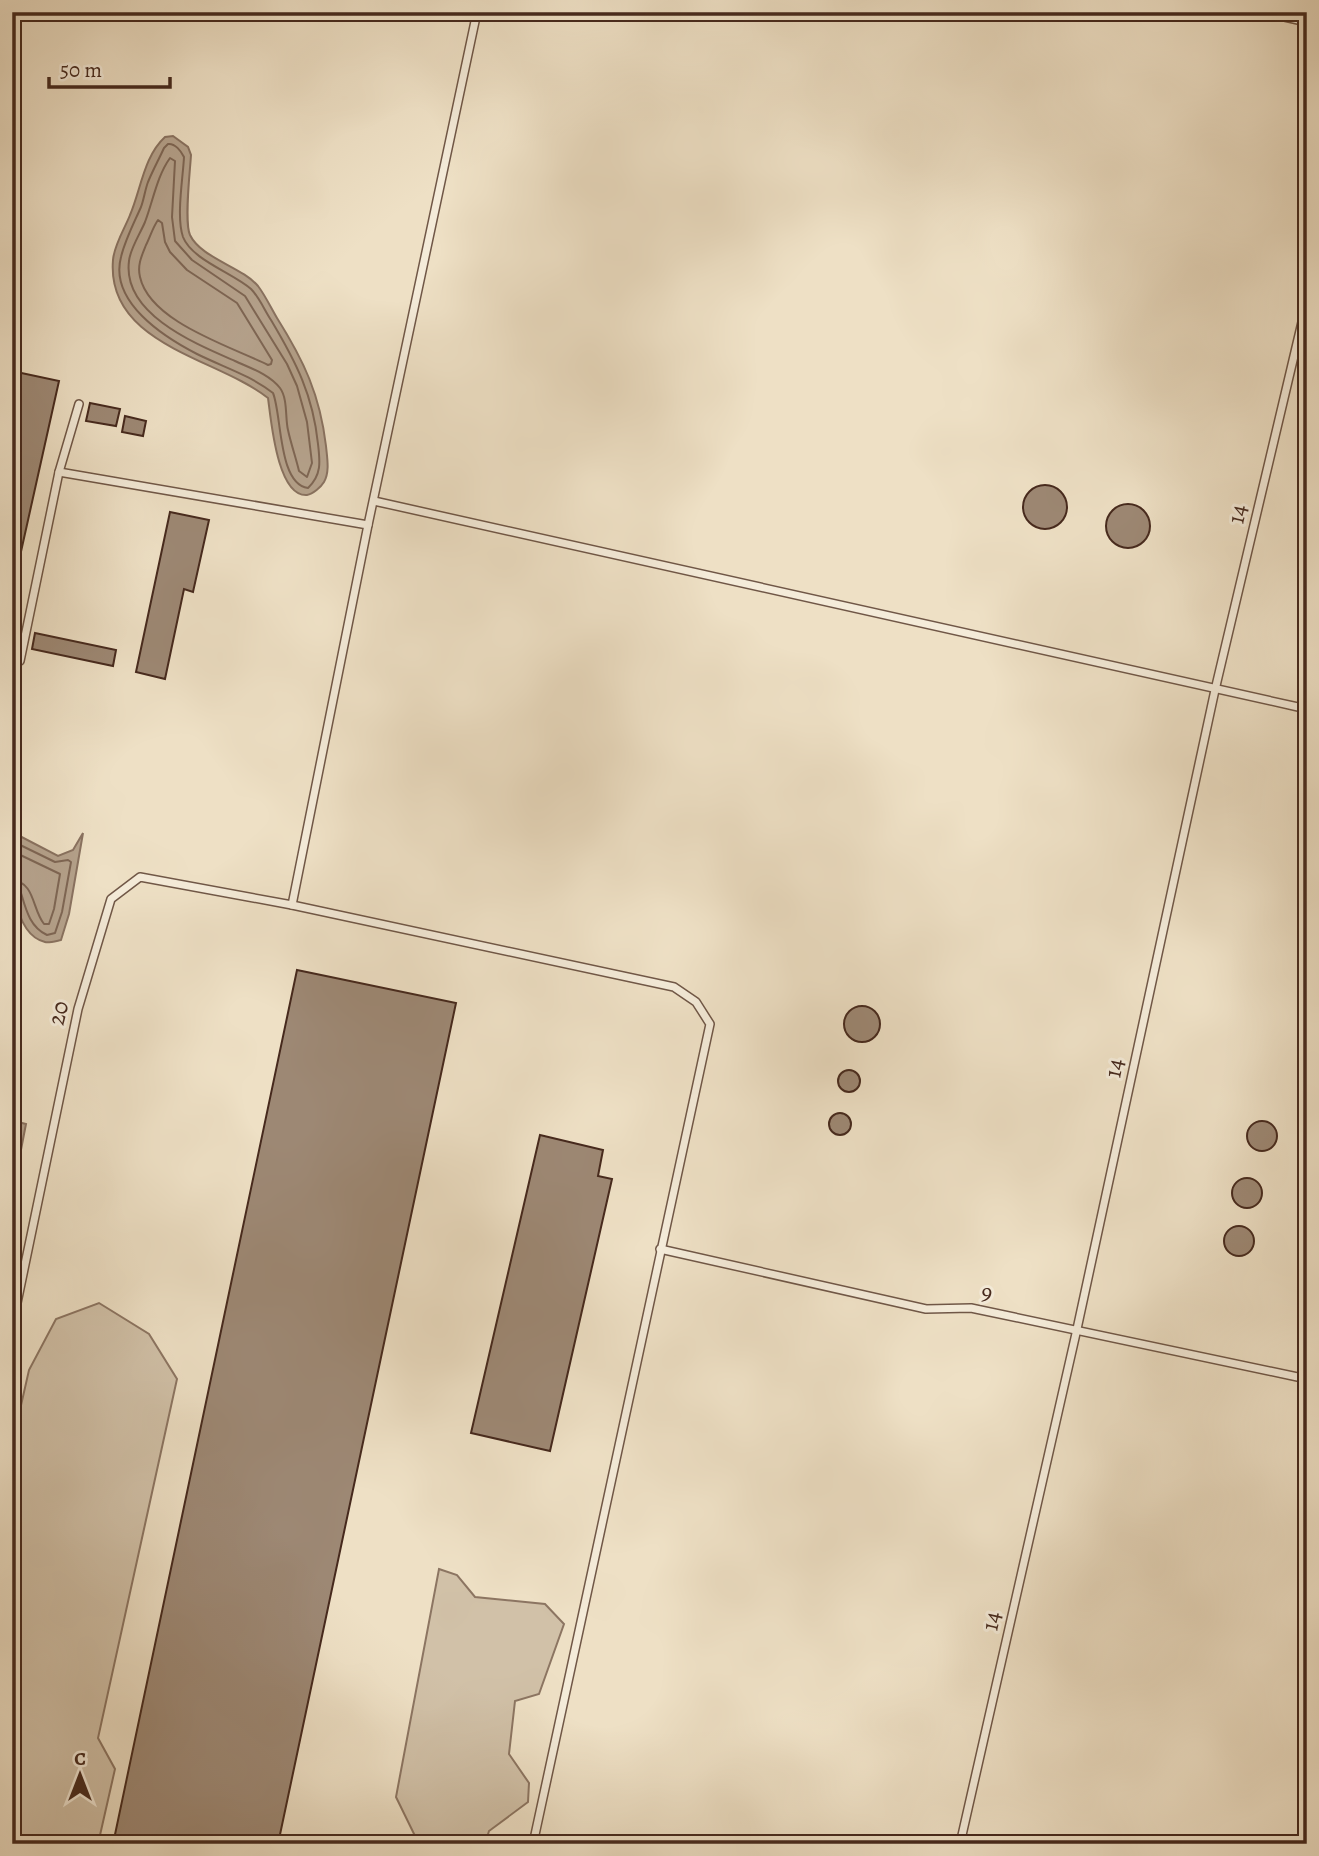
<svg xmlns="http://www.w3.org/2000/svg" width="1319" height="1856" font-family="Alegreya,serif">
  <rect width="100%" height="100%" fill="#eee0c5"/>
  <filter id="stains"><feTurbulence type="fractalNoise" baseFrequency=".00286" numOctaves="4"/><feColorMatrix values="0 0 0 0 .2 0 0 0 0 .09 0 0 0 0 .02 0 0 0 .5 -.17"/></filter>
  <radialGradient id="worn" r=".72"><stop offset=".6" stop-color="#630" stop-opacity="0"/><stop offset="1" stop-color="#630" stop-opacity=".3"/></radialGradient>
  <g fill="#d1c1a8" stroke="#8c7562" stroke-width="2">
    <path d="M99,1303l50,31 28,45 -79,359 17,31 -17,75h-86v-399l17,-75 27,-51z"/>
    <path d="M439,1569l18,6 18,22 70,7 19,20 -25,70 -24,7 -6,53 20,29 -1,19 -39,29 -4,13h-55l-14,-6 -20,-41z"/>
  </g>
  <g fill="#b5a28c" stroke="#897260" stroke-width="2">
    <path d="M173,136l15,11 3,8c-1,17 -7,67 -1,80 11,23 52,32 68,51 7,9 13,22 19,32 27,43 43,77 49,128 1,11 4,26 -2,36 -3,5 -11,12 -17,13 -30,2 -36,-76 -39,-97 -50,-40 -162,-53 -155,-138 1,-15 12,-32 17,-45 11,-26 14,-59 35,-78z"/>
    <path d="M12,832l46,24 15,-6 10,-17 -14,81 -8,26c-5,1 -12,3 -16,2 -37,-9 -33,-82 -33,-110z"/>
    <path d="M14,1121l12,3 -14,72v-71z"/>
  </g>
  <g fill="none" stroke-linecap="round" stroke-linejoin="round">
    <g stroke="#7e6654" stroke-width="2">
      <path d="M168,144c7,-1 13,7 16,13 -1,21 -8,60 -1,80 9,23 50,36 68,52 8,8 14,22 20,31 25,42 42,75 47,124 2,17 4,31 -10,44 -30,-4 -26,-73 -35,-95 -23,-18 -50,-26 -76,-39 -33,-17 -88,-52 -76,-97 4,-17 13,-34 20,-50 3,-8 4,-17 7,-25 5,-12 11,-23 16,-34z"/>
      <path d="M170,158l5,3 -3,56 3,24 17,19 53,36 42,68 10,22 10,36 5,41 -5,14 -8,-6c-3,-13 -8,-27 -11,-41 -3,-12 0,-31 -8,-42 -11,-14 -30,-20 -45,-27 -39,-17 -113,-47 -106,-100 1,-12 11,-27 16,-39 8,-21 12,-46 25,-64z"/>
      <path d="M158,220l4,3 3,19 5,10 17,18 50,33 35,57 -1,4 -3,1c-38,-19 -118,-43 -128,-88 -3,-12 2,-22 6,-32 4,-8 7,-18 12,-25z"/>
      <path d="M12,841l43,21 13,-2 3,2 -9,50 -7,21 -8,2c-17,-8 -21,-25 -26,-42l-9,-4"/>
      <path d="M12,851l48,23 -6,35 -5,15h-5c-12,-15 -9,-42 -32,-44"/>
    </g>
  </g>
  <g fill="#9d8874" stroke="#46291d" stroke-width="2">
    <path d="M12,371l47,10 -47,211z"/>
    <path d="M90,403l30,6 -4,17 -30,-5z"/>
    <path d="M125,416l21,5 -3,15 -21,-4z"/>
    <circle cx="1045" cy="507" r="22"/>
    <circle cx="1128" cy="526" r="22"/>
    <path d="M170,512l39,8 -16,72 -9,-3 -19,90 -29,-7z"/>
    <path d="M35,633l81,17 -3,16 -81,-17z"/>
    <path d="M297,970l159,33 -178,841h-165z"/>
    <circle cx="862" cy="1024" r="18"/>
    <circle cx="849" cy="1081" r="11"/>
    <circle cx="840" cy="1124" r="11"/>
    <circle cx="1262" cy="1136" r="15"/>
    <path d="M540,1135l63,15 -5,26 14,3 -62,272 -79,-18z"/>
    <circle cx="1247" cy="1193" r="15"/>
    <circle cx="1239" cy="1241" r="15"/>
  </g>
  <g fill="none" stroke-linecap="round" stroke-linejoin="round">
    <g stroke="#705747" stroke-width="10">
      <g id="lane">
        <path d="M1262,12l45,10"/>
        <path d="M59,472l309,53"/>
        <path d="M374,501l933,208"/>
        <path d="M12,659l8,2 39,-189 20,-68"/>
        <path d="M292,905l76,-380 109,-513"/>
        <path d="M660,1249l266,60 45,-1 336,71"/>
        <path d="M12,1327l66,-318 33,-110 29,-22 152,28 382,82 22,15 14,22 -177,820"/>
        <path d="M960,1844l117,-515 138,-639 92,-389"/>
      </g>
    </g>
    <use href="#lane" stroke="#f4ebd9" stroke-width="7"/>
  </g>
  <g text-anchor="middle" stroke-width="6" stroke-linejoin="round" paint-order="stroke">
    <g font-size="24" fill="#46291d" stroke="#f4ebd9">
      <text transform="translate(1237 514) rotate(-77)" y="8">14</text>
      <text transform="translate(58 1013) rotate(-77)" y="8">20</text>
      <text transform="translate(1114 1068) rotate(-78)" y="8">14</text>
      <text transform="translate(987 1292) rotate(10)" y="8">9</text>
      <text transform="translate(991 1621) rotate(-77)" y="8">14</text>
    </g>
  </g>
  <rect width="1319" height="1856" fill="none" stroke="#eee0c5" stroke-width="42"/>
  <rect x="14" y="14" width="1291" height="1828" fill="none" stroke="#46291d" stroke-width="3.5"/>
  <rect x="21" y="21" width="1277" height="1814" fill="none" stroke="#46291d" stroke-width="2"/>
  <g transform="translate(80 1775)" stroke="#f4ebd9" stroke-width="5" paint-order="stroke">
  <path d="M0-5L12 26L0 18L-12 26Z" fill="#46291d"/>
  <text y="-10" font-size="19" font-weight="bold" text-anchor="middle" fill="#46291d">С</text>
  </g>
  <path d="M49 77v10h121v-10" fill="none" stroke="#46291d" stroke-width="3.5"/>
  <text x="60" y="77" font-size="21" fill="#46291d" stroke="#f4ebd9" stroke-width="5" paint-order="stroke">50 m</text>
  <rect width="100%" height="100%" filter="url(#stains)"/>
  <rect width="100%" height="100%" fill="url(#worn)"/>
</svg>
